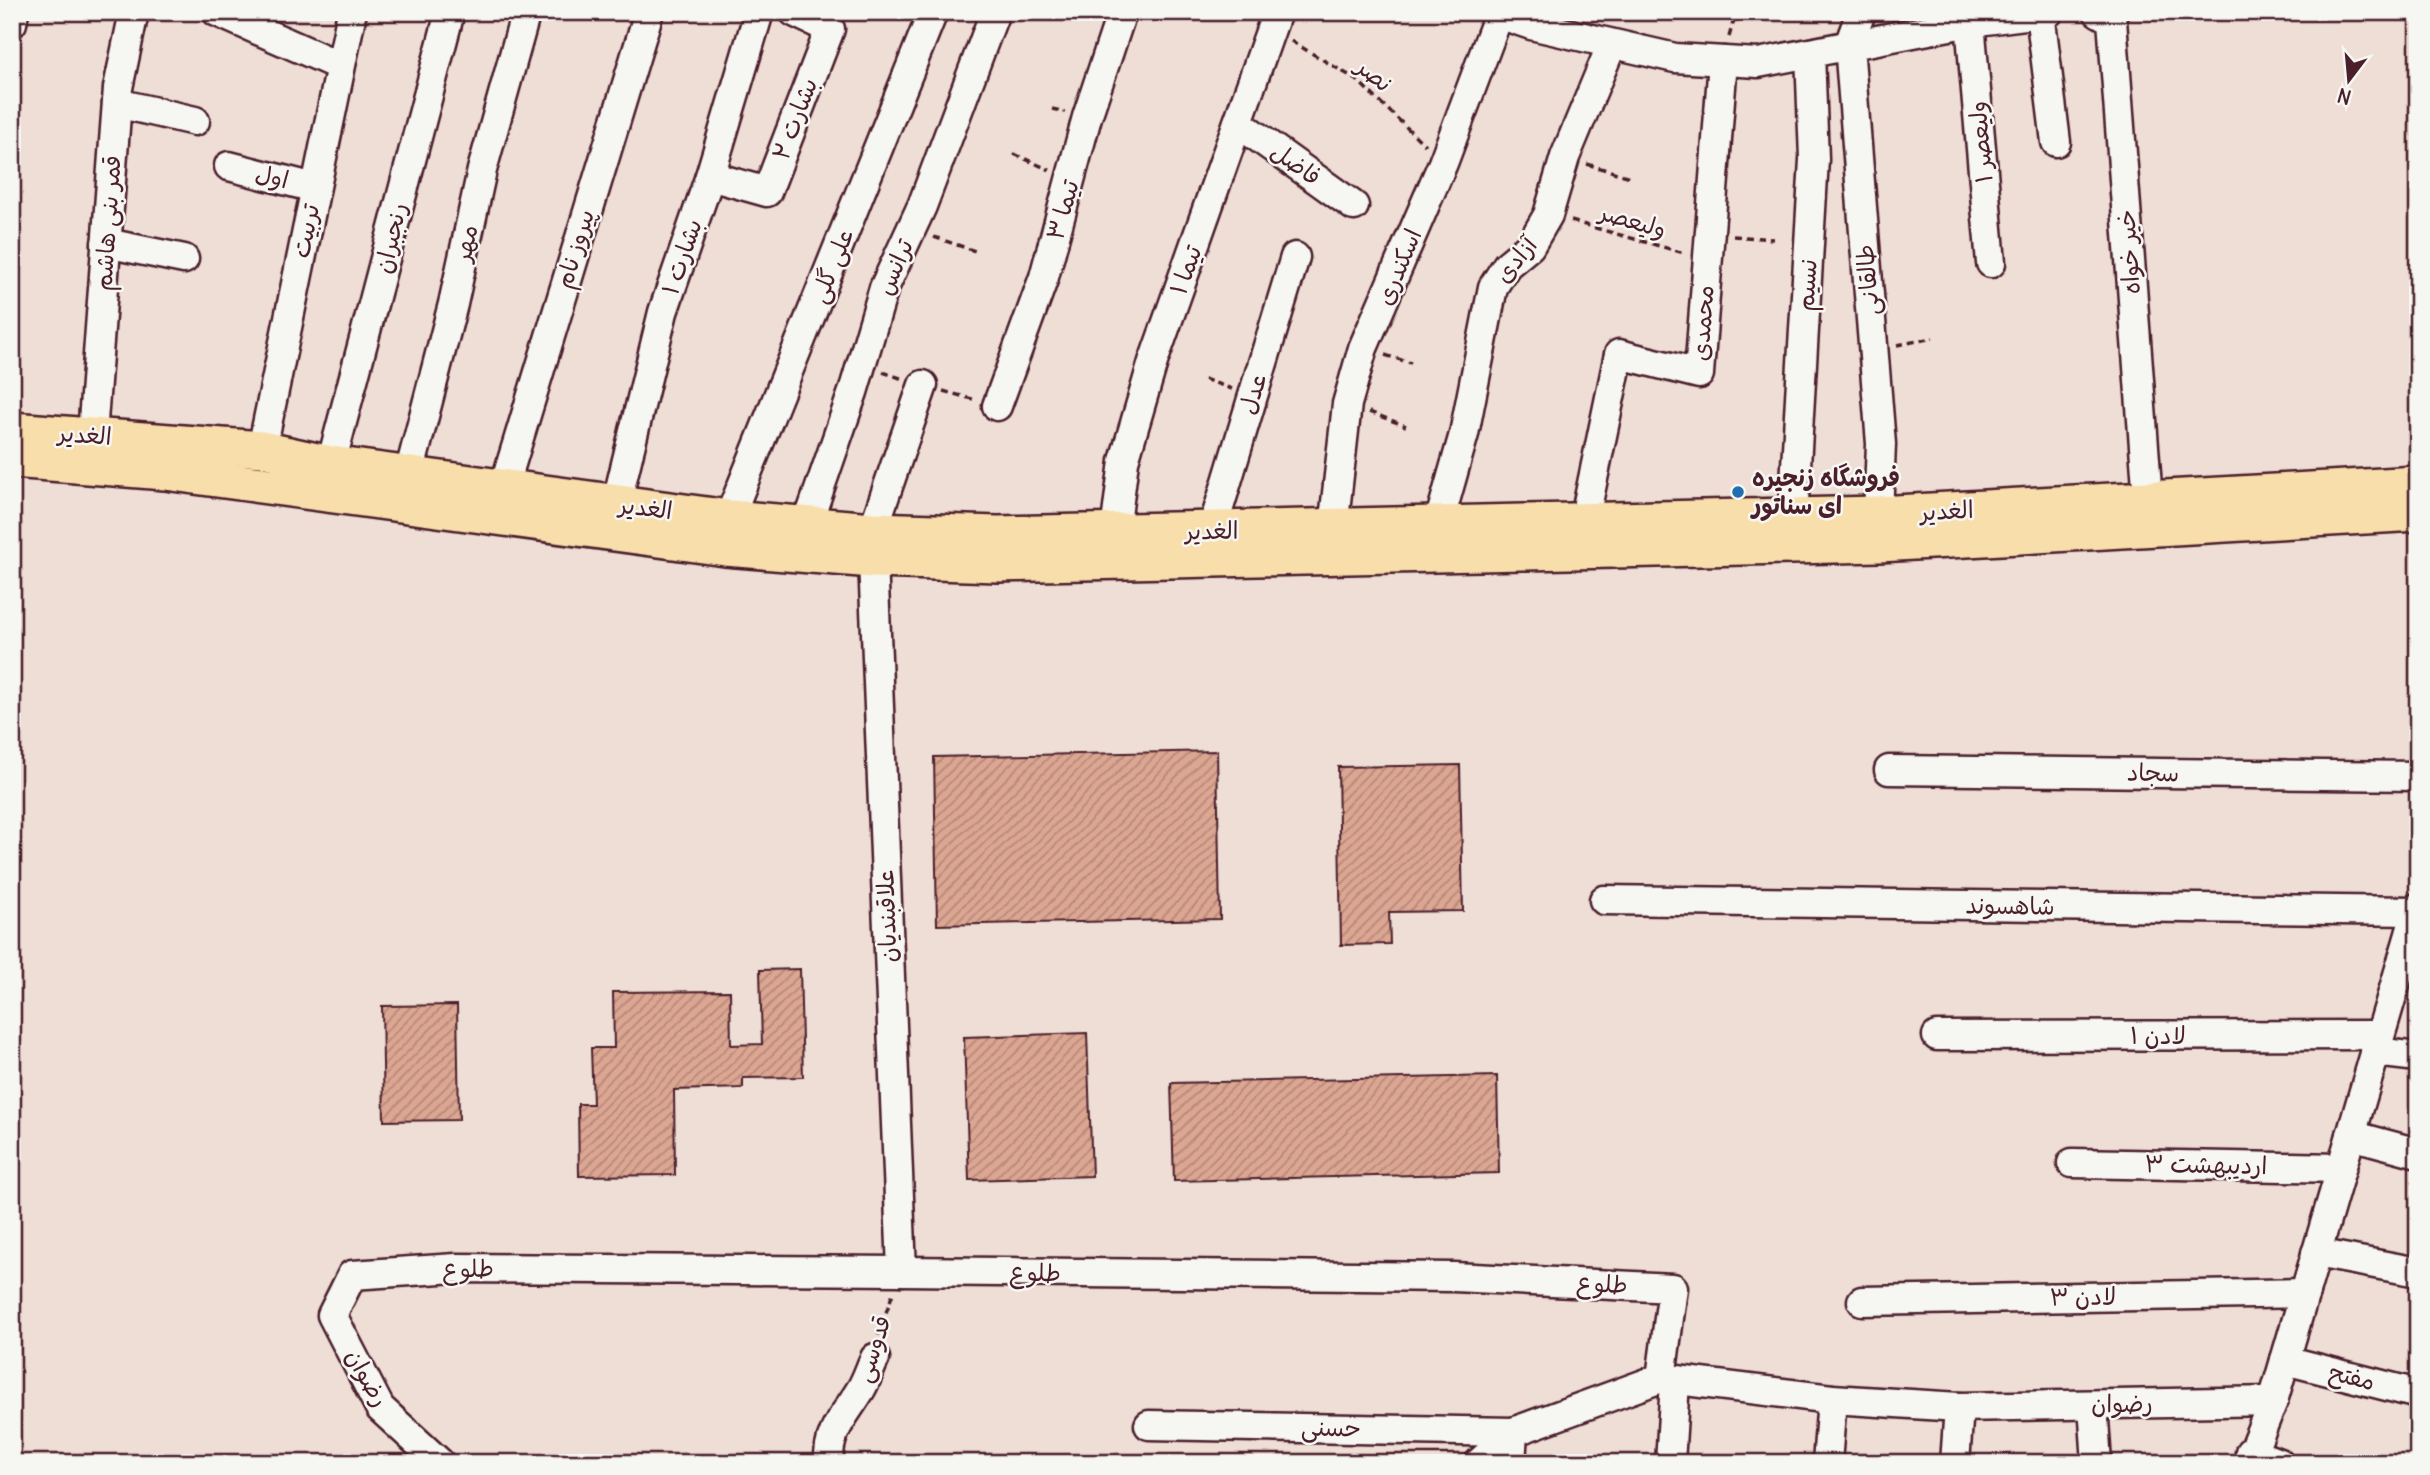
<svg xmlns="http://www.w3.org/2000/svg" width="2430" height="1475" font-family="Delius,'Playpen Sans Arabic',sans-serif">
  <defs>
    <pattern id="building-hatch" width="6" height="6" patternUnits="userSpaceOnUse" patternTransform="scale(1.75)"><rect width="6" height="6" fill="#dca692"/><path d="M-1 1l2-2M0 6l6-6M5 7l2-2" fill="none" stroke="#b48777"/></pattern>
  </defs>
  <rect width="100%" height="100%" fill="#eeded5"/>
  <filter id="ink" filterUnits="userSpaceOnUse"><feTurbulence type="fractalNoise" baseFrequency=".0143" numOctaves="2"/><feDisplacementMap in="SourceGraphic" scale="14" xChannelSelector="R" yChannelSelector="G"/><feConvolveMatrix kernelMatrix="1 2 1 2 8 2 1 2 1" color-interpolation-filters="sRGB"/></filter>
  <g filter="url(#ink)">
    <g fill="url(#building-hatch)" stroke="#4a1f2b" stroke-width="2">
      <path d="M1217,751l3,168 -283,6 -3,-168z"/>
      <path d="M1460,765l3,146 -74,1 1,32 -49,1 -3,-178z"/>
      <path d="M800,969l3,108 -60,1v10l-69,2 1,85 -96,1 -1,-72h15l-2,-56h23l-1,-56 117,-1 1,54 31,-1 -2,-74z"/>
      <path d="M457,1005l2,115 -75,1 -2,-115z"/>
      <path d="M1087,1033l5,143 -123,4 -5,-143z"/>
      <path d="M1497,1076l2,97 -325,8 -3,-98z"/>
    </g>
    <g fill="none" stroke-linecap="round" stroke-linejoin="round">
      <g stroke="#4a1f2b" stroke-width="33">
        <g id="minor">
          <path d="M217,12l123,54"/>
          <path d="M1493,12l38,13 144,33 83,5 212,-41 79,-10"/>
          <path d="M1861,12l-12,33 32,399 -3,70"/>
          <path d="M2098,12l14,8 36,480"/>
          <path d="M2040,13l16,129"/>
          <path d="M1970,22l21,241"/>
          <path d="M12,23l2,-11"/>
          <path d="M117,103l78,18"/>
          <path d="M1238,123l116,83"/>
          <path d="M229,166l86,22"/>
          <path d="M710,176l57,16 63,-163 -36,-17"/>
          <path d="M106,243l78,16"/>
          <path d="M997,406l47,-129 43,-160 35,-105"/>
          <path d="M92,435l26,-347 16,-76"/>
          <path d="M262,449l90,-437"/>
          <path d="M331,464l119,-452"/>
          <path d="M409,474l44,-170 29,-134 44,-158"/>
          <path d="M504,487l145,-475"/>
          <path d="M616,505l47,-193 47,-136 49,-164"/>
          <path d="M1793,517l21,-358 -4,-106"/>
          <path d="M729,518l204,-506"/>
          <path d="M1584,522l35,-168 80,20 24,-313"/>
          <path d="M807,525l46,-133 31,-104 38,-82 73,-194"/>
          <path d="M1438,526l26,-92 29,-147 14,-22 23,-19 18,-31 17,-58 47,-113"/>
          <path d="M1333,529l14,-125 16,-56 80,-185 56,-149"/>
          <path d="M873,530l50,-145"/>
          <path d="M1212,531l83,-274"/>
          <path d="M1115,532l9,-71 29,-99 124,-350"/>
          <path d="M873,560l29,711"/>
          <path d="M1889,770l529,6"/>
          <path d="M1604,900l812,11"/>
          <path d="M1937,1036l442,-1"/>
          <path d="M2375,1052l43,5"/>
          <path d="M2351,1135l67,18"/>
          <path d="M2072,1163l269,5"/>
          <path d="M2316,1253l102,19"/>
          <path d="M1862,1301l443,-8"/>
          <path d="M2285,1360l133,34"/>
          <path d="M2093,1405l4,58"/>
          <path d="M1149,1425l364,7 -2,31"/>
          <path d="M2250,1452l29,11"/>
          <path d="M440,1463l-60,-55 -48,-93 20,-40 104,-7 446,3 552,6 219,11 -12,90"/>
          <path d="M829,1463c-2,-31 17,-49 32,-74 6,-10 9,-21 14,-31"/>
          <path d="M1479,1463l34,-31 148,-54 171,21 127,8 314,-6"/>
          <path d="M1670,1463l5,-82"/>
          <path d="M1827,1463l5,-64"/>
          <path d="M1955,1463l4,-56"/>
          <path d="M2248,1463l25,-62 145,-494"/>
        </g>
      </g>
      <g stroke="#4a1f2b" stroke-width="40">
        <g id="major">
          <path d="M12,430l250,19 69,15 398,54 144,12 125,4 880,-20 540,-30"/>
          <path d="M12,460l153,12 560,76 148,12 125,4 881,-20 539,-31"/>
        </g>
      </g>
      <g stroke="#4a1f2b" stroke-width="3.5" stroke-dasharray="7 5" stroke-linecap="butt">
        <path d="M1729,37l7,-25"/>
        <path d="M1291,41l66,39 68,65"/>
        <path d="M1052,109l13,3"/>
        <path d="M1014,154l36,16"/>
        <path d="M1587,164l43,13"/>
        <path d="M1571,221l113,32"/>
        <path d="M1733,236l40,3"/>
        <path d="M934,237l44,15"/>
        <path d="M1897,345l36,-7"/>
        <path d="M1385,355l26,8"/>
        <path d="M883,372l20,7"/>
        <path d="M1204,379l28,10"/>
        <path d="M943,391l33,9"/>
        <path d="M1369,412l37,14"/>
        <path d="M878,1335l15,-42"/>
      </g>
      <use href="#minor" stroke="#f6f6f2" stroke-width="28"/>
      <use href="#major" stroke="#f8deab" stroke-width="35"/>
    </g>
  </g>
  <circle fill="#1f6fb2" stroke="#f6f6f2" stroke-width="2.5" cx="1738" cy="492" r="7"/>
  <g text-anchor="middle" stroke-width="5" stroke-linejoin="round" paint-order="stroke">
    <g font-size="24" fill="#4a1f2b" stroke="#f6f6f2">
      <text transform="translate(1374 75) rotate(39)" y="8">نصر</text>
      <text transform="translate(795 119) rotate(-69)" y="8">بشارت ۲</text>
      <text transform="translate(1981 142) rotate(-95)" y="8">ولیعصر ۱</text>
      <text transform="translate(1296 164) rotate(36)" y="8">فاضل</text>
      <text transform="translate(272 177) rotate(14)" y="8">اول</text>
      <text transform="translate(1063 210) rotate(-74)" y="8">تیما ۳</text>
      <text transform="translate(1633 221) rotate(16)" y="8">ولیعصر</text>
      <text transform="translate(108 223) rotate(-86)" y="8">قمر بنی هاشم</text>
      <text transform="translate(306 231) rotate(-78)" y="8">تربیت</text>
      <text transform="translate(391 238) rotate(-77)" y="8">رنجبران</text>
      <text transform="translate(466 243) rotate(-78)" y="8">مهر</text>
      <text transform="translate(575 249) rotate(-73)" y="8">پیروز نام</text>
      <text transform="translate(2129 252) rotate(-94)" y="8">خیر خواه</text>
      <text transform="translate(682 257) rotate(-71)" y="8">بشارت ۱</text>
      <text transform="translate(1516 260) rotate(-51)" y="8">آزادی</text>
      <text transform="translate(832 266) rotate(-68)" y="8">علی گلی</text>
      <text transform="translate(895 267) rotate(-67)" y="8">ترانس</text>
      <text transform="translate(1399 267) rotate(-67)" y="8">اسکندری</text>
      <text transform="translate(1186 270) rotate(-70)" y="8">تیما ۱</text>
      <text transform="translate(1868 280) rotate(-95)" y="8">طالقانی</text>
      <text transform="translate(1807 285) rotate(-86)" y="8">نسیم</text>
      <text transform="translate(1703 323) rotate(-86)" y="8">محمدی</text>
      <text transform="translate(1253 394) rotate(-73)" y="8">عدل</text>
      <text transform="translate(85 435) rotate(4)" y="8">الغدیر</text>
      <text transform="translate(646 508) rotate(7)" y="8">الغدیر</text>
      <text transform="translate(1947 511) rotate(-3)" y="8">الغدیر</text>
      <text transform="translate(1212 531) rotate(-1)" y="8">الغدیر</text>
      <text transform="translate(2153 773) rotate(1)" y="8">سجاد</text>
      <text transform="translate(2010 906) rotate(1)" y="8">شاهسوند</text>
      <text transform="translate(887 916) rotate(-92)" y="8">علاقبندیان</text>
      <text x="2158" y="1044">لادن ۱</text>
      <text transform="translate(2206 1165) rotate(1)" y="8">اردیبهشت ۳</text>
      <text transform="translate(468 1269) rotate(-1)" y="8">طلوع</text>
      <text transform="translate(1035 1273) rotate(1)" y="8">طلوع</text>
      <text transform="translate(1602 1284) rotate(3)" y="8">طلوع</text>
      <text transform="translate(2083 1297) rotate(-1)" y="8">لادن ۳</text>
      <text transform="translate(873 1349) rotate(-72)" y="8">قدوسی</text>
      <text transform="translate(2352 1377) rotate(14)" y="8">مفتح</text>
      <text transform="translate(367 1378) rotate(60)" y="8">رضوان</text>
      <text transform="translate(2122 1404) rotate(-1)" y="8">رضوان</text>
      <text transform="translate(1331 1428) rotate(1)" y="8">حسنی</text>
    </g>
    <g font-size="24" font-weight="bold" fill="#4a1f2b" stroke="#f6f6f2" text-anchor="start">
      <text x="1752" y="486">فروشگاه زنجیره<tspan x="1752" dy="28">ای سناتور</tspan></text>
    </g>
  </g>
  <rect width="2430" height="1475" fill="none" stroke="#f6f6f2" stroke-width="42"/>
  <rect x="21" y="21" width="2388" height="1433" fill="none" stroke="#4a1f2b" stroke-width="2.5" filter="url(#ink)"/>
  <g transform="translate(2349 80) rotate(196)" stroke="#f6f6f2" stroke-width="5" paint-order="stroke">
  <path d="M0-5L12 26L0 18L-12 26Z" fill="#4a1f2b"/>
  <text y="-10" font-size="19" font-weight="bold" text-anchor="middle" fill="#4a1f2b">N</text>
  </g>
</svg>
